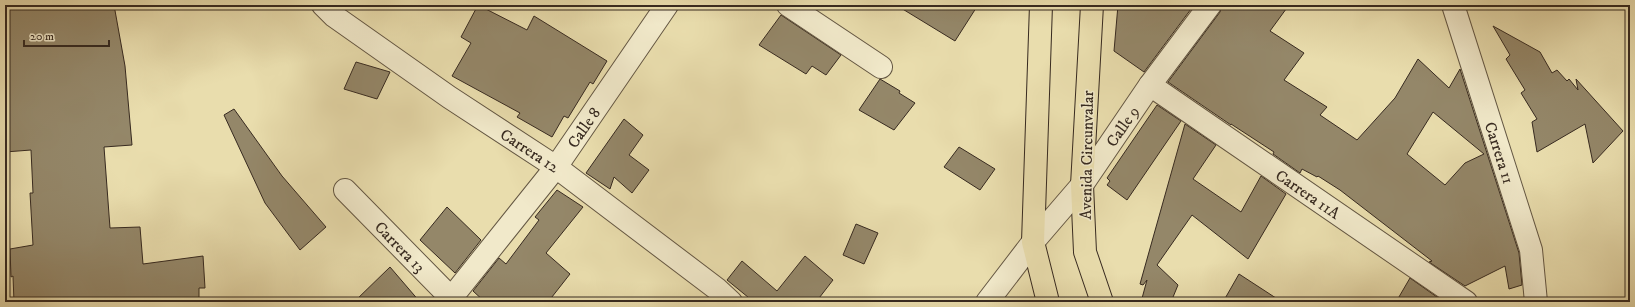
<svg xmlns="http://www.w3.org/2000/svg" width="1635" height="307" font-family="'IM FELL DW Pica',serif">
  <rect width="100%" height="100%" fill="#e9ddad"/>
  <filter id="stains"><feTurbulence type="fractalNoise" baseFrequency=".005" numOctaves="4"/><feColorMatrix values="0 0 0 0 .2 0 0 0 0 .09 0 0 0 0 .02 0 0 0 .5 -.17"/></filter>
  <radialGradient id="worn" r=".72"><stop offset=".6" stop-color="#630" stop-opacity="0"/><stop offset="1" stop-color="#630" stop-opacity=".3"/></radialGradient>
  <g fill="#948769" stroke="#372a20" fill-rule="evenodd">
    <path d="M5,5h109l11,61 7,79 -28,2 6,81 30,-1 3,37 60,-8 2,32h-6v14h-185l-1,-26 -2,1 -1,-28 23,-4 -3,-52h3l-2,-43 -26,2z"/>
    <path d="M478,5l49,25 7,-14 73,45 -14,23 -3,-2 -22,36 -4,-2 -12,21 -35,-20 3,-4 -68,-37 19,-33 -10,-6z"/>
    <path d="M896,5h82l-23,36z"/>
    <path d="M1118,5h76l-50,67 -30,-21z"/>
    <path d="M1222,5h67l-19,26 34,22 -20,27 43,27 -7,8 37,25 38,-42 23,-39 31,29 11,-19 59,184 3,32 -13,4 -4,-23 -40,20 -36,-24 3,-1 -92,-71 -22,-14 -1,1 -15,-8 -2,4 -27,-19 1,-2 -43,-28v1l-63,-43 52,-70zM1433,112l51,42 -19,9 -20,22 -38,-31z"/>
    <path d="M781,15l60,40 -15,20 -14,-9 -6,8 -47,-29z"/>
    <path d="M1493,26l47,26 12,21 5,-3 10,11 2,-2 9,11 -2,-11 47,52 -30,32 -8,-39 -48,28 -5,-30 5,-3 -16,-26 4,-3 -19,-31 4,-4z"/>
    <path d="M356,62l34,10 -13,27 -33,-10z"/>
    <path d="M880,79l20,12 -1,2 16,10 -21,27 -35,-20z"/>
    <path d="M1157,105l24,16 -54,79 -20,-15 3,-4 -3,-3z"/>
    <path d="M234,109l48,67 44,51 -26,23 -35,-47 -41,-88z"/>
    <path d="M624,119l19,16 -14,20 20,15 -17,23 -18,-16 -4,12 -24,-16z"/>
    <path d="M1185,124l31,21 -23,34 48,33 20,-36 25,18 -38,65 -56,-44 -35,50 21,20 -7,17h-30l6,-22 -4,5 -3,-1z"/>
    <path d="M959,147l36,22 -15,21 -36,-23z"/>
    <path d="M557,190l26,17 -37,46 24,21 -22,28h-63l-12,-11 26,-33 7,6 33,-44 -4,-3z"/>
    <path d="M447,207l34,33 -26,33 -35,-33z"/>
    <path d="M856,224l22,9 -14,31 -21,-9z"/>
    <path d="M805,256l28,24 -17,22h-62l-27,-22 15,-19 35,30z"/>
    <path d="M390,267l30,35h-66z"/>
    <path d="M1239,274l43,28h-59z"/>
    <path d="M1410,278l34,24h-48z"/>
  </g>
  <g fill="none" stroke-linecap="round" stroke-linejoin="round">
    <g stroke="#645743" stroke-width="24">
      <g id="minor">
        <path id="s1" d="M323,5l11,11 115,81 107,70 161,122 14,13"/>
        <path d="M788,5l93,62"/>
        <path id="s2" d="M1453,5l78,245 5,52"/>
        <path id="s3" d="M1150,85l316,217"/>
        <path id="s4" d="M345,190l110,112"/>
        <path id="s5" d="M448,302l108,-135 111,-162"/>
        <path id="s6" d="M987,302l46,-60 49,-57 68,-100 60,-80"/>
      </g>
    </g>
    <g stroke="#372a20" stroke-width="24">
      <g id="major">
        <path d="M1041,5l-8,237 15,60"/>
        <path d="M1092,5l-10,180 3,67 17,50"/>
      </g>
    </g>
    <use href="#minor" stroke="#f1e9ca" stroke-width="22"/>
    <use href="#major" stroke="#e9ddad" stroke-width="22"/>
  </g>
  <g text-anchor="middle" stroke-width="3" stroke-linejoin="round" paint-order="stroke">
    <g font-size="16" fill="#372a20" stroke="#f1e9ca">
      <text dy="6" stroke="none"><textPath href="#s6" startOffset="222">Calle 9</textPath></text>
      <text dy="6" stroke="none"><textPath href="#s5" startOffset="221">Calle 8</textPath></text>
      <text dy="6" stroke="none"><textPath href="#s1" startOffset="253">Carrera 12</textPath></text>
      <text dy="6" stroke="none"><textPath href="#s2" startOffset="155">Carrera 11</textPath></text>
      <text transform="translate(1086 155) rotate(-89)" y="6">Avenida Circunvalar</text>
      <text dy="6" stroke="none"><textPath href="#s3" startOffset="192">Carrera 11A</textPath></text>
      <text dy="6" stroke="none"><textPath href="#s4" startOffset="79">Carrera 13</textPath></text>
    </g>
  </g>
  <rect width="1635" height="307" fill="none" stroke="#e9ddad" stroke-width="20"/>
  <rect x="6" y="6" width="1623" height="295" fill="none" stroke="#372a20" stroke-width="2"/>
  <rect x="10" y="10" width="1615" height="287" fill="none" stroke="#372a20"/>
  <path d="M24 40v6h85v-6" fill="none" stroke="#372a20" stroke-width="2"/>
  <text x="30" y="40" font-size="12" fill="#372a20" stroke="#f1e9ca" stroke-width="3" paint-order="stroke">20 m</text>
  <rect width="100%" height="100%" filter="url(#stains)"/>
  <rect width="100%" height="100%" fill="url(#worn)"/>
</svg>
